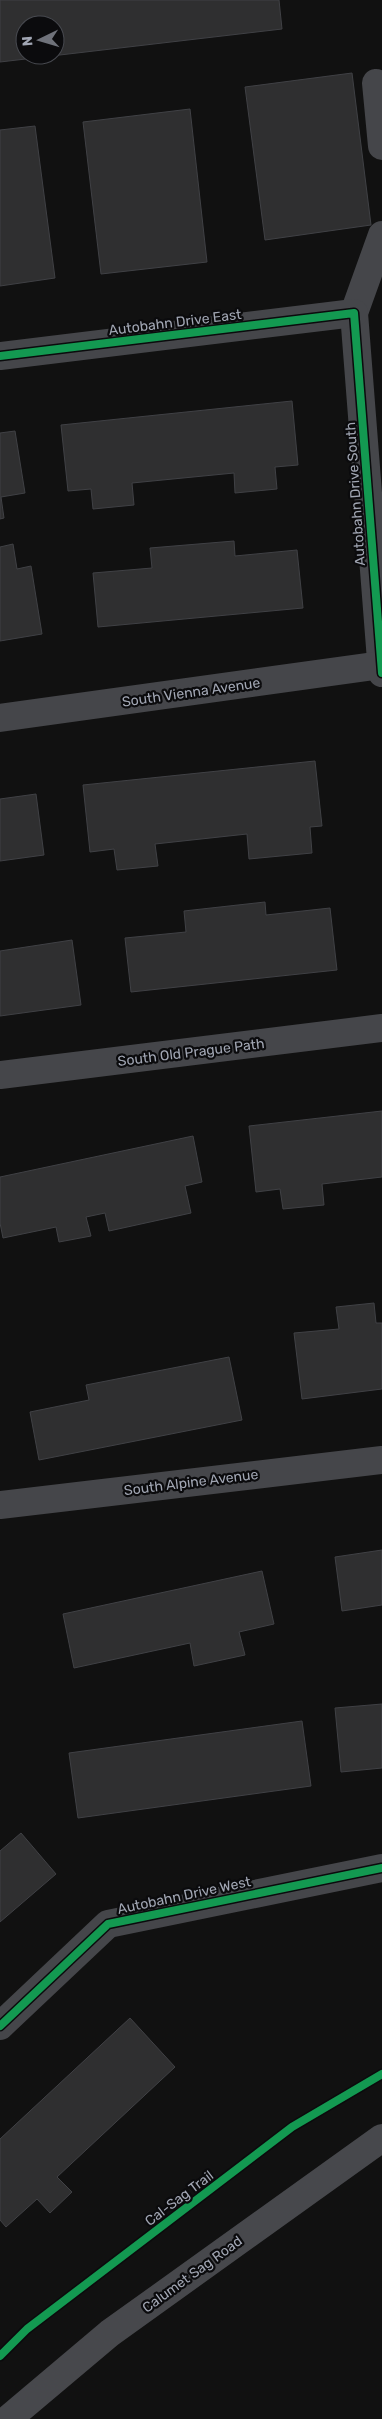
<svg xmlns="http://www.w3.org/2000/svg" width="382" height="2419" font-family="Rubik,sans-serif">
  <rect width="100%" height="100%" fill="#111"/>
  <g fill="#2f2f30" stroke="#404145" fill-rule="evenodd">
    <path d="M0,0h279l3,29 -282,33zM25,25h30v30h-30z"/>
    <path d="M352,73l19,152 -106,15 -20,-153z"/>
    <path d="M190,109l17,153 -106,12 -18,-152z"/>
    <path d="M35,126l20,152 -55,8v-156z"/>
    <path d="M292,401l6,64 -23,2 2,22 -42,4 -1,-20 -102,10 2,22 -41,4 -2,-20 -23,2 -7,-66z"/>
    <path d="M15,431l10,62 -24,4 3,21 -4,1v-86z"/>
    <path d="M234,541l1,15 62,-6 6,58 -205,19 -5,-54 59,-5 -2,-20z"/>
    <path d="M13,544l4,25 14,-3 11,68 -42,7v-94z"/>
    <path d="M315,761l7,65 -12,1 2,26 -63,6 -2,-25 -92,10 3,22 -41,4 -3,-21 -24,3 -7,-67z"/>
    <path d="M36,794l8,61 -44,6v-62z"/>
    <path d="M265,902l1,13 64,-7 7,62 -206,22 -6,-54 61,-6 -2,-21z"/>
    <path d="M72,940l9,65 -81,11v-65z"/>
    <path d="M382,1111v66l-60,7 2,21 -41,4 -3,-20 -24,3 -7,-66z"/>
    <path d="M193,1136l9,46 -17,4 6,27 -82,18 -4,-18 -19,4 5,19 -32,6 -3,-15 -53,11 -3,-15v-46z"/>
    <path d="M374,1303l2,20h6v66l-80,10 -8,-66 45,-4 -3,-22z"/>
    <path d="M229,1357l13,63 -203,40 -9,-48 59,-12 -3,-15z"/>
    <path d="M382,1550v55l-40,6 -7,-54z"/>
    <path d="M262,1571l12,53 -35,8 6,23 -51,11 -4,-23 -116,25 -11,-54z"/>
    <path d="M382,1704v64l-41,4 -6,-64z"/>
    <path d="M302,1721l9,65 -233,32 -9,-65z"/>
    <path d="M21,1833l35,41 -56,48v-71z"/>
    <path d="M130,2018l45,49 -118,110 15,15 -22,21 -13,-14 -31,28 -6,-7v-81z"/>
  </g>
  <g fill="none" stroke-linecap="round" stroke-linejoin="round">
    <g stroke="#45464a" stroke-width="28">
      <path d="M376,83l6,63"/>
      <path d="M382,235l-28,78 28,360"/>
      <path d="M0,356l354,-43"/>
      <path d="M0,718l381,-53"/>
      <path d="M0,1075l382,-47"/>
      <path d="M0,1505l382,-45"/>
      <path d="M0,2026l108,-102 274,-56"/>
    </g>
    <path stroke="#47484c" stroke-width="28" d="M8,2419l102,-86 272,-195"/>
    <g stroke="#0b0b0d" stroke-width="11">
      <g id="cycleway">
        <path d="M0,356l354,-43 28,360"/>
        <path d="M0,2026l108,-102 274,-56"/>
        <path d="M0,2356l27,-27 265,-202 90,-53"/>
      </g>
    </g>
    <use href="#cycleway" stroke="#139951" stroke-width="8"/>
  </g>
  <g text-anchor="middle" stroke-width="4.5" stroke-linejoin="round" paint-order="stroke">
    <g font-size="14" fill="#a1a6b3" stroke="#0b0b0d">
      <text transform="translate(175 322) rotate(-7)" y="5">Autobahn Drive East</text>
      <text transform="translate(355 494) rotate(-94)" y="5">Autobahn Drive South</text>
      <text transform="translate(191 692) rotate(-8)" y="5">South Vienna Avenue</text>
      <text transform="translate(191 1052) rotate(-7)" y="5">South Old Prague Path</text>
      <text transform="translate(191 1482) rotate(-7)" y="5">South Alpine Avenue</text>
      <text transform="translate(184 1895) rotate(-12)" y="5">Autobahn Drive West</text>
      <text transform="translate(179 2198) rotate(-37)" y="5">Cal-Sag Trail</text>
      <text transform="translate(192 2274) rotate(-36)" y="5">Calumet Sag Road</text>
    </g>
  </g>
  <g transform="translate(40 40) rotate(265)"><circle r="24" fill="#0b0b0d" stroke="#47494f"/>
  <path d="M0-4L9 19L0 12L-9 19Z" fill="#6f727a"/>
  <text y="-8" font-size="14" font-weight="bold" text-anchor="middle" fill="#a1a6b3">N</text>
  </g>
</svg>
